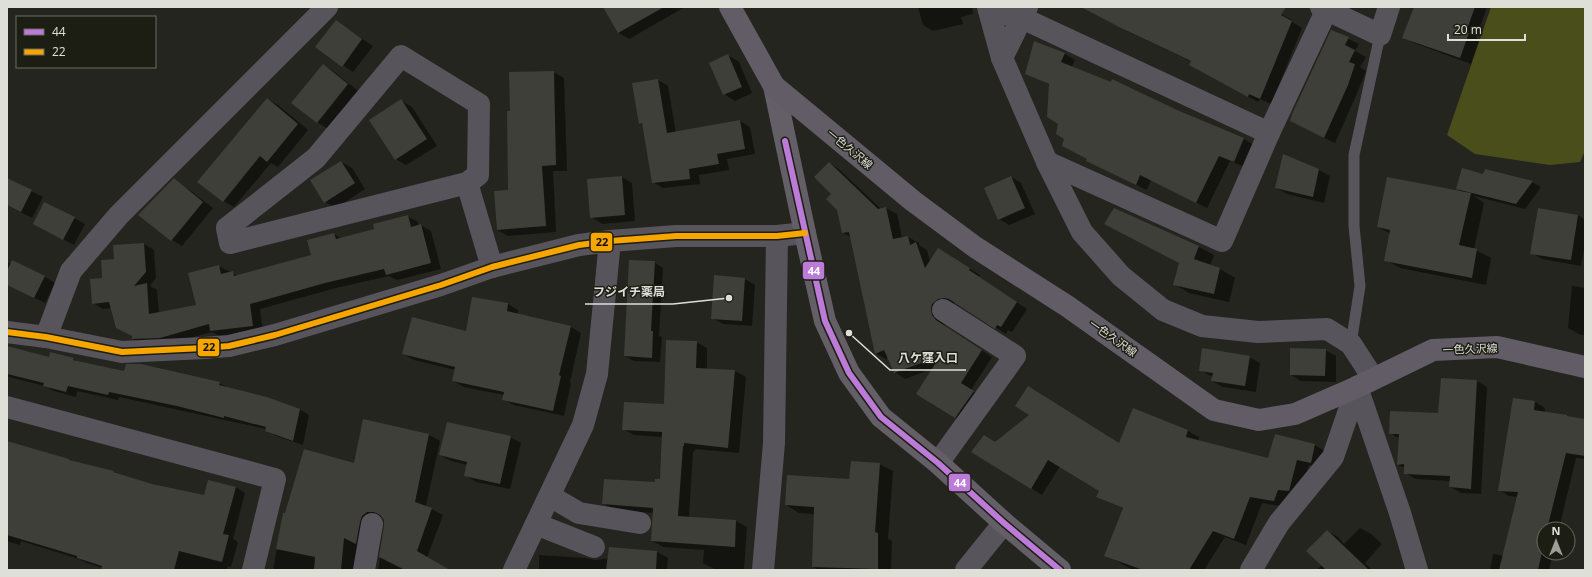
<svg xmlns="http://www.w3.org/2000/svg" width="1592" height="577" font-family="'Open Sans','Noto Sans JP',sans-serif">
  <rect width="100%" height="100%" fill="#24251f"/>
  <path fill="#494e1b" d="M1491,7h94v144l-5,11 -30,3 -75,-11 -28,-19z"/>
  <g fill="#0007">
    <path d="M613,7h72l-56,32 -10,-6z"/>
    <path d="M918,7h54l1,7 -12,3 2,7 -30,7 -10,-6z"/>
    <path d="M1083,7h185l24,13v2l10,6 -31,76 -11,-5 -2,3 -57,-31 -9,-9 -61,-29z"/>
    <path d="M1428,7h59l-11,31 3,2 -8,24 -57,-21 -10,-6z"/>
    <path d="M336,21l37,25 -20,26 -36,-25z"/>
    <path d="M1332,31l27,13 -4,7 11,6 -6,10 6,4 -8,20 -23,52 -33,-16z"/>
    <path d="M1035,42l30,12 10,6 -4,8 173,71 10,6 -9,22 -15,-6 -23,47 -56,-28 -4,10 -60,-29 1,-2 -23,-20 -6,-16 -9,-38 -24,-12z"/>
    <path d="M728,55l11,7 13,31 -17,8 -11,-7z"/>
    <path d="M323,65l10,6 25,20 -30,38 -11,-7z"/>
    <path d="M553,72l11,6 3,93h-14l3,61 -48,4 -11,-6 12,-39 2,-79z"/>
    <path d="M658,80l10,6 8,47 64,-12 10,6 5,27 -28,5 2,11 -30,5 1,9 -37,4 -10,-6 -10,-57 -3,-2z"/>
    <path d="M267,99l11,6 30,25 -30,37 -7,-4 -37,44 -11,-6z"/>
    <path d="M401,101l11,6 25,39 -31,19 -10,-6z"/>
    <path d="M1283,156l36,14 11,6 -6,27 -37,-9 -11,-6z"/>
    <path d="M341,162l11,6 13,21 -29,19 -11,-6z"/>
    <path d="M830,163l10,7 41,39 5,-1 11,6 5,24 6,-1 11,6v2l8,5 3,11 18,-6 32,20 -1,2 48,32 -15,23 -4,-2 -2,4 -47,-30 -4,-1 -6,1 -7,18 5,6 45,29 -21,33 13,8 -18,25 -10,-6 -22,-49 -29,11 -10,-7 -6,-14 -3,1 -11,-6 -24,-116 -8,-4 -5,-24 -5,-15z"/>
    <path d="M1486,170l46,12 9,5 -16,22 -51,-13 10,7 -10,46 17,9 -5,27 -86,-17 -14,-8 5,-26 -13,-7 86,-34 -7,-4 27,-13z"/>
    <path d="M622,177l10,6 3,38 -33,3 -11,-7z"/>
    <path d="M1011,177l10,6 14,31 -26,11 -10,-6z"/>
    <path d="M7,179l36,18 -11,21 -25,-13z"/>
    <path d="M174,179l10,7 29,22 -31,38 -10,-6z"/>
    <path d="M1578,215l7,5v23l-4,23 -39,-7 -10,-6z"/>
    <path d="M407,216l11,6 1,3h1l11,6 10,38 -44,11 -8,-4 -53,12 -76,21 3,23 -41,5 -10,-5 -41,11 -28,1 -10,-5v-3l-21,-28 -9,1 -10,-6 10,-24 12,-19 29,-16 10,6 2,28 -6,8 7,4 2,23 38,-7 21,-40 21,10 73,-20 22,-22 8,5 33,-10z"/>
    <path d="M74,218l11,6 -11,21 -29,-15z"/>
    <path d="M1106,224l93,23 15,8 -4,11 10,3 15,9 -6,24 -40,-9 -15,-9 6,-21z"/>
    <path d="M7,262l38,15 10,6 -10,20 -38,-19z"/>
    <path d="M654,262l9,6 -4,68 3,1 -2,25 -26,-1 -9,-5z"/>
    <path d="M745,279l10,6 -3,41 -29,-2 -11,-6z"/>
    <path d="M1572,286l13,2v47h-4l-13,-7z"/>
    <path d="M508,304l10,6v5l53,12 10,6 -11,49 1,1 -7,33 -50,-11 -11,-6 1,-4 -40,-8 -11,-6 2,-11 -41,-10 -10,-6 63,-22z"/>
    <path d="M696,342l11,6v21l28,2 11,6 -7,76 -44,-4v2h-2l-4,66 47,4 11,6 -3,43 -30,-1 -11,-6 1,-13 -41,-3 -11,-6 2,-28 -40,-3 -11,-7 58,-23 2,-43 -29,-2 -11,-6 42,-24z"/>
    <path d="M7,347l43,11 23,1 4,2 48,11 94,11 9,5 71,21 10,6 -6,30 -27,-9 -10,-7 -147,-32 -1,3 -41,-9 -1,6 -22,-6 -9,-5 -36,-9 -2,-1z"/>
    <path d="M1325,350l11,6v26l-35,-1 -10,-6z"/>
    <path d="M1249,357l11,6 -4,29 -33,-5 -11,-6 1,-4 -13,-7z"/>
    <path d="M1477,381l10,6 -6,107 -20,-1 -11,-6v-6l-34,-2 -11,-6v-5l-7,-3 2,-26 -10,-6 49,-19z"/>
    <path d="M1514,399l21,3 10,6v5l40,7v39l-9,-1 -17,71h-15v24h9l-4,17h-59l3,-16 11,2 14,-59 -9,-1 -10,-6z"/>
    <path d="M1134,409l54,22 11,6 -1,4 71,18 6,-24 40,10 11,7 -4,17 -13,-4 -9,32 -14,10 -24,-4 -16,42 -21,-8 -21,33h-71l-28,-15 19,-46 -27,-12 3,-7 -40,-24 -18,29 -11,-7 -35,-45 124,1z"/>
    <path d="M364,420l65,15 11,6 -14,65 17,9 -16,43 21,12h-70l7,-44 -2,-8h-5l-15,52h-90l10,-56h3l69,-49z"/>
    <path d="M510,437l11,6 -11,46 -34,-7 -11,-7 3,-10 -17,-4 -11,-6z"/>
    <path d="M7,442l62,18 5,3 39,9 7,3 32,10 53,11 31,-9 9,6 -12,46 5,3 -7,25 -3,-1 -1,4h-118l-22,-7 -8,-4 -58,-18 -1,4 -13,-4z"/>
    <path d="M879,464l14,7 -5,68 4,2 -1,29h-72l-6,-3 1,-53 -15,-1 -13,-8 64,-25z"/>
    <path d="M1360,528l11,6 11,10 -17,19 7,7h-55l5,-5 5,-34 11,6 6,7z"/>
    <path d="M657,552l11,6 -1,12h-128v-15l46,3 11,2z"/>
  </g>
  <g fill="#3e3f39">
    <path d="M603,7h61l-46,26z"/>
    <path d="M1081,7h205l-5,8 11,6 -32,78 -11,-5 -1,3 -59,-32 2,-4 -72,-34z"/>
    <path d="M1414,7h61l-9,25 3,1 -9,25 -58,-20z"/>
    <path d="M336,20l26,19 -20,28 -27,-20z"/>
    <path d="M1331,30l18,7 -4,8 10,5 -6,12 6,2 -7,21 -24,53 -34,-17 2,-7z"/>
    <path d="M1034,41l31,12 -4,9 50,20 1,-3 65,31 67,28 -10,24 -15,-6 -23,47 -56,-28 -4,10 -50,-24 1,-2 -25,-13 2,-7 -8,-5 2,-10 -11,-7 2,-33 -24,-10z"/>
    <path d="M728,54l14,33 -19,8 -14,-32z"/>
    <path d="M323,64l25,20 -31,39 -26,-20z"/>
    <path d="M554,71l2,94 -14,1 4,60 -49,4 -3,-39 14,-1 -1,-79h3l-1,-39z"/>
    <path d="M658,79l9,54 73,-13 5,29 -28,5 2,10 -30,5 1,10 -38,4 -10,-60 -3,1 -7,-41z"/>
    <path d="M267,98l31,26 -31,38 -7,-6 -37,46 -26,-20z"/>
    <path d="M401,99l26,40 -32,21 -26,-40z"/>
    <path d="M1283,154l36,15 -6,28 -38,-9z"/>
    <path d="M341,161l14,22 -31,20 -14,-23z"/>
    <path d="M829,162l49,47 8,-2 7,32 15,-3 2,9 6,-3 9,26 13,-20 32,20 -1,2 48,32 -16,25 -4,-2 -2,4 -46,-30 -5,-1 -6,1 -6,5 -1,5 1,6 4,5 46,30 -21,33 13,8 -19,27 -39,-24 24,-38 -46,17 -10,-23 -9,4 -26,-122 -7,1 -5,-23 -11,-11 5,-5 -17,-17z"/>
    <path d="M1462,168l21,6 2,-5 48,12 -17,23 -60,-15z"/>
    <path d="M622,176l3,39 -35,3 -3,-39z"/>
    <path d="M1011,176l14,32 -27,12 -14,-32z"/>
    <path d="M1387,177l84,16 -12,52 18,4 -5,29 -88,-17 6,-31 -13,-3z"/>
    <path d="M7,178l25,12 -11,22 -14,-7z"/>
    <path d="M174,178l29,24 -32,39 -33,-26z"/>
    <path d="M44,202l31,15 -12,23 -30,-16z"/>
    <path d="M1114,208l85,38 -5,13 26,9 -6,26 -41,-9 6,-22 -75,-39z"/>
    <path d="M1538,208l40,7 -7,45 -41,-6z"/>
    <path d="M408,215l3,12 10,-3 10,39 -45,12 -2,-6 -59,14 -75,21 3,22 -43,5 -1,-7 -49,14 -28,1v-3l-16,-8 -7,-26 -17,2 -2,-25 12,-1 -1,-18 13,-1 -1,-14 31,-2 2,29 -12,14 13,-3 2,31 47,-9 -8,-32 31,-8 2,9 12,-3 1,5 77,-21 -4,-15 27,-7 2,6 38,-10 -1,-5z"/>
    <path d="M12,260l33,16 -11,22 -27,-13v-14z"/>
    <path d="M629,260l26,1 -4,70h2l-1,27 -28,-2z"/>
    <path d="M714,275l31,3 -3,43 -31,-2z"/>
    <path d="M472,297l36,6 -1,8 64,15 -12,49 2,1 -8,35 -51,-11 2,-8 -52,-11 3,-14 -53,-13 10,-37 54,14z"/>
    <path d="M666,340l31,1 -1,27 39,2 -7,78 -44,-5v3h-1l-5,70 58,4 -1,27 -84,-6 2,-33 -51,-4 2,-25 51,3v-3h5l2,-47 -40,-2 2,-28 40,2z"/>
    <path d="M7,346l42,11 1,-5 24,6 -1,2 51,11 2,-7h15l79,18 -1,3 48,12 33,12 -7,32 -28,-10 1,-4 -42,-11v2l-47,-12 -68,-14 -1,3 -40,-9 -2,6 -23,-6 1,-3 -37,-9z"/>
    <path d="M1202,348l48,8 -5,30 -34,-5 2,-8 -14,-2z"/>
    <path d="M1290,348l36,1 -1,27 -35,-1z"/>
    <path d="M1441,378l36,2 -6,109 -22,-2 1,-11 -46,-2v-10l-7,1 2,-31h-10l1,-23 48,2z"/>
    <path d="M1028,386l91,57 14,-35 55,22 -2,7 82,21 7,-24 40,10 -4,19 -14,-3 -8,31 -11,-1 -4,11 -24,-4 -16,42 -21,-8 -24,39h-46l-39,-14 19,-48 -27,-11 3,-6 -51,-31 -17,29 -60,-37 13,-17 11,7 34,-27 -14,-9z"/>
    <path d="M1513,398l22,3 -1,9 33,5v1l18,3v37l-19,-3 -19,76h-3v14l-6,27h-39l19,-78 -20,-1z"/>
    <path d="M363,419l66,15 -14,68 17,6 -15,43 33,19h-45l-26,-13 5,-31v-6l-4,-5 -6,-3h-7l-5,4 -2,6 -4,22 -12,-6 -3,32h-27l1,-13 -39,-8 7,-36h2l19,-64 50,14z"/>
    <path d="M447,422l64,14 -11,48 -36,-8 3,-14 -28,-7z"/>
    <path d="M7,441l62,18v1l45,11 -1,1 39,12 52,11 4,-15 28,7 -13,47 6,1 -7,27 -43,-11 -5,19h-73l1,-4 -25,-8v-2l-70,-21z"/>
    <path d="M851,461l29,2 -5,69 3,1v36l-66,-2 2,-60 -29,-2 2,-30 62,4z"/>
    <path d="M1327,530l42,40h-43l-20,-19z"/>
    <path d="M609,547l48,4 -1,19h-50z"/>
  </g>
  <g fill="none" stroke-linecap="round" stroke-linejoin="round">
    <path stroke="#58545b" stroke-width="11" d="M1351,344l9,-58 -6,-60v-71l26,-120"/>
    <g stroke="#58545b" stroke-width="22">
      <path d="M988,7l14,51 45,104 35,70 39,44 42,34 39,16 56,6 69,-3 24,15 22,34"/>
      <path d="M1321,7l59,28 9,-28"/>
      <path d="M989,10l33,8 247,115"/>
      <path d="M1002,58l25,-51"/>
      <path d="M1047,162l175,79 47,-108 58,-124"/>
      <path d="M467,183l-237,60 -3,-15 89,-70 85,-102 78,48 -1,71 -11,8 25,84"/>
      <path d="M7,332l39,5 76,15 82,-4 25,-2 46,-11 166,-50 51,-18 87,-22 31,-4 66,-5h101l28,-3"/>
      <path d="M46,337l25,-66 48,-56 208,-208"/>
      <path d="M1357,387l43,126 17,57"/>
      <path d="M7,407l268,72 -22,91"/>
      <path d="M938,463l77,-107 -72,-46"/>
      <path d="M550,496l29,17 61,10"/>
      <path d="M536,524l58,23"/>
      <path d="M364,570l8,-46"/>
      <path d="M514,570l69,-145 14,-51 13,-133"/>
      <path d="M763,570l11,-127 3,-207"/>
      <path d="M966,570l38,-47"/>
      <path d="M1251,570l28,-47 54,-66 24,-70"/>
    </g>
    <path stroke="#645e67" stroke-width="22" d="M774,86l31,147 20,88 24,52 32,44 57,46 66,60 56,47"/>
    <path stroke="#615c65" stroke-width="22" d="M730,7l44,79 139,115 62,46 92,59 147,104 45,10 36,-6 62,-27 76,-37 64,-3 88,20"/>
    <g stroke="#1d1e13" stroke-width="9">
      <path id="bus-1" d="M785,141l40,180 24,52 32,44 57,46 66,60 56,47"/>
    </g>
    <g stroke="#1d1e13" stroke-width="9">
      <path id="bus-2" d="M7,332l39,5 76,15 82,-4 25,-2 46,-11 166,-50 51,-18 87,-22 31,-4 66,-5h101l28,-3"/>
    </g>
    <use href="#bus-1" stroke="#bd7bd9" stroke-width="6"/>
    <use href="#bus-2" stroke="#f7a600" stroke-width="6"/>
  </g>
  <g text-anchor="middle" stroke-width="3" stroke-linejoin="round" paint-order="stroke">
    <g font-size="11" fill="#dee0d8" stroke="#1d1e13">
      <text transform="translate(850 149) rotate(40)" y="4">一色久沢線</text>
      <text transform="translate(1113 338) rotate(35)" y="4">一色久沢線</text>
      <text transform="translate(1470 349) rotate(-2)" y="4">一色久沢線</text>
    </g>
  </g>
  <path fill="none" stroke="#dee0d8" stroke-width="1.5" d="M729 298L673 304H585M849 333L890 370H966"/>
  <g fill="#dee0d8" stroke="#1d1e13" stroke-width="1.5">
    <circle cx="729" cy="298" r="4"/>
    <circle cx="849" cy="333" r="4"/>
  </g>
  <g font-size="12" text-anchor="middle" font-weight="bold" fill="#dee0d8" stroke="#1d1e13" stroke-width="3" stroke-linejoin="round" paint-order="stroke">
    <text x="629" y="296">フジイチ薬局</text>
    <text x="928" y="362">八ケ窪入口</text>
  </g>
  <g stroke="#1d1e13" stroke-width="1.5">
    <rect x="590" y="232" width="23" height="20" rx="4" fill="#f7a600"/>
    <rect x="802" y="261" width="23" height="19" rx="4" fill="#bd7bd9"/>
    <rect x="197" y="338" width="23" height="19" rx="4" fill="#f7a600"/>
    <rect x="948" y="473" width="23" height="19" rx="4" fill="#bd7bd9"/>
  </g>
  <g font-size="11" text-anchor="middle" font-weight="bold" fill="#fff">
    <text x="814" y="275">44</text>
    <text x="960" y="487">44</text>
  </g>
  <g font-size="11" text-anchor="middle" font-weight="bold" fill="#111">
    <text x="602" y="246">22</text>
    <text x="209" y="351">22</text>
  </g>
  <rect width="1592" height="577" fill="none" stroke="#dee0d8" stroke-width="16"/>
  <rect x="16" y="16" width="140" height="52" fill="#1d1e13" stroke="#6a6c62"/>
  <rect x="24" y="29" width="20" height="6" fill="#bd7bd9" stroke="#6a6c62"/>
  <text x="52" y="36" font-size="12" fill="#dee0d8">44</text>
  <rect x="24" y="49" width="20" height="6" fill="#f7a600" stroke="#6a6c62"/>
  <text x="52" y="56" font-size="12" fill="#dee0d8">22</text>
  <g transform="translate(1556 541)"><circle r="19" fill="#1d1e13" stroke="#6a6c62"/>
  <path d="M0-3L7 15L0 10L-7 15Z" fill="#9d9f97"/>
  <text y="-6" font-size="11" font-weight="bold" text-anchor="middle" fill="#dee0d8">N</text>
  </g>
  <path d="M1448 34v6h77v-6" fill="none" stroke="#dee0d8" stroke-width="2"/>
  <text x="1454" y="34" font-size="12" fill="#dee0d8" stroke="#1d1e13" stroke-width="3" paint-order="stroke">20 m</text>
</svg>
